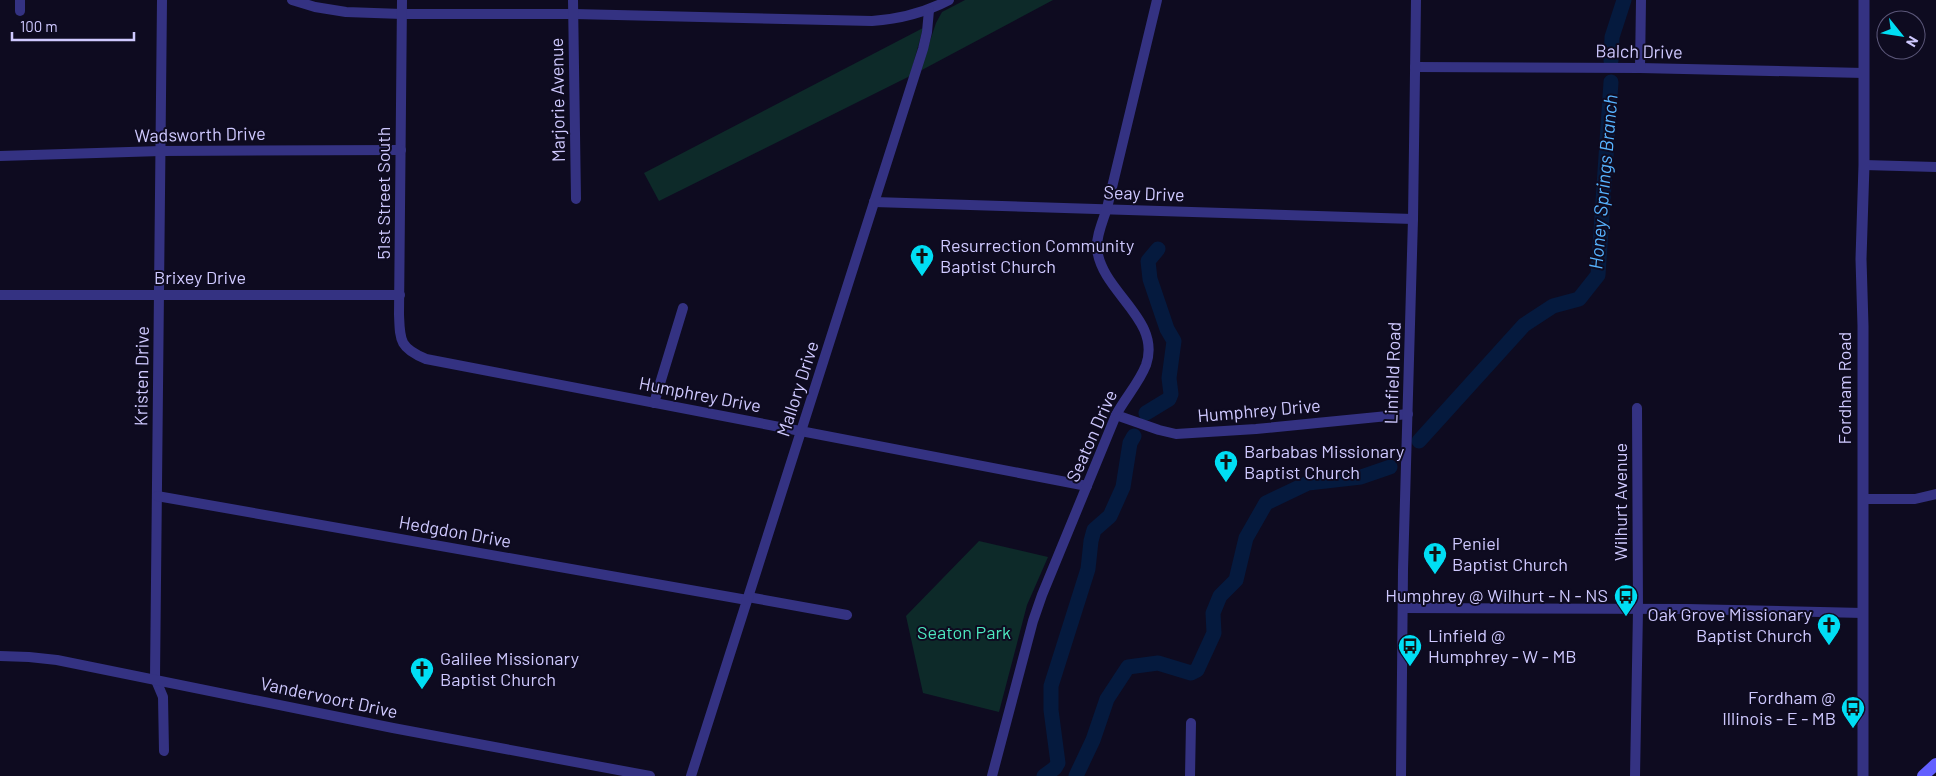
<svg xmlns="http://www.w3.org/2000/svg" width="1936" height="776" font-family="Barlow,sans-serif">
  <rect width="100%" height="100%" fill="#0e0b20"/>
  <g fill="#0d2a29">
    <path d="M965,0h88l-133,71 16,-48 6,-11z"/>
    <path d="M923,28l-13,48 -251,125 -15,-28z"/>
    <path d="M979,541l69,16 -21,48 -28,107 -76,-19 -17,-77z"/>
  </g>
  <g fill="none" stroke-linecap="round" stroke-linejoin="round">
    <g stroke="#051a3e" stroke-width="15">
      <path d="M1611,61l1,-24 12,-37"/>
      <path d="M1146,413l23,-14 2,-5 -2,-16 5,-37 -7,-12 -17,-50 -2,-18 10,-12"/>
      <path d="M1419,441l105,-116 29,-19 26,-7 19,-24 13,-193"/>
      <path d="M1044,776l11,-8 3,-5 -7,-53v-24l37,-117 3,-28 3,-11 16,-14 13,-29 7,-44 4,-7"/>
      <path d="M1076,776l17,-36 14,-41 21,-32 30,-4 33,10 6,-3 17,-37 -1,-20 7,-17 16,-16 10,-42 20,-35 42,-20 53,-6 29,-10"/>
    </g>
    <g stroke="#343282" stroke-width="10">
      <path d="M20,0v11"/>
      <path d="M162,0l-7,678 8,19 1,54"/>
      <path d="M292,0l23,7 31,5 56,2h172l298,7c29,-2 52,-8 77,-21"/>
      <path d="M402,0l-3,314c1,26 0,34 27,45l661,127"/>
      <path d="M573,0l3,199"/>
      <path d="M1415,67l225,1 224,5"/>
      <path d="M1640,68l1,-68"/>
      <path d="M0,156l161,-5 240,-1"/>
      <path d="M1864,165l72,2"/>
      <path d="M874,202l539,17"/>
      <path d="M0,295h400"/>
      <path d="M654,403l29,-95"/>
      <path d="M1116,415l43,15 17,4 80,-5 152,-15"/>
      <path d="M157,496l590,104"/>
      <path d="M1863,499h52l21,-5"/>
      <path d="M748,597l99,18"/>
      <path d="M1403,608l284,1 176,4"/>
      <path d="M0,656l29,1 28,3 336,68 257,48"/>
      <path d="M691,776l232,-727 4,-17 2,-22"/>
      <path d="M992,776l41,-155 9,-26 74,-180c9,-17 23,-32 30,-50 16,-46 -44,-72 -49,-116 -1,-13 6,-28 10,-41l50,-208"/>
      <path d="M1190,776l1,-53"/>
      <path d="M1401,776l2,-206 10,-351 3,-219"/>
      <path d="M1635,776l3,-166 -1,-202"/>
    </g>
    <path stroke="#343282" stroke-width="11" d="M1863,776v-450l-2,-67 3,-94v-165"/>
    <path stroke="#6360ff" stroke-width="12" d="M1923,776l13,-12"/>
  </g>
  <defs>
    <g id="church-pin" transform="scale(1.25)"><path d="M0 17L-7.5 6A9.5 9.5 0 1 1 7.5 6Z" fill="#00def4" stroke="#0e0b20"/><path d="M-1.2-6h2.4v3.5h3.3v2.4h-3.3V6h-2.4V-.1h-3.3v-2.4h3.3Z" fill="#111"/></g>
    <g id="bus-pin" transform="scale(1.25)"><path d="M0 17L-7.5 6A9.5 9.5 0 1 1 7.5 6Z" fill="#00def4" stroke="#0e0b20"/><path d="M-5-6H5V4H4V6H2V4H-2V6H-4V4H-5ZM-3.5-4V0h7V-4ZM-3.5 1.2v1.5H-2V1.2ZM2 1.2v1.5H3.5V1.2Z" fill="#111"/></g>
  </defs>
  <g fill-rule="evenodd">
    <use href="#church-pin" x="922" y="256"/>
    <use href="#church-pin" x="1226" y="462"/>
    <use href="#church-pin" x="1435" y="554"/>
    <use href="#bus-pin" x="1626" y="596"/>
    <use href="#church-pin" x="1829" y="625"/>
    <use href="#bus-pin" x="1410" y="646"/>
    <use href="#church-pin" x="422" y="669"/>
    <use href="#bus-pin" x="1853" y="708"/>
  </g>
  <g text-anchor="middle" stroke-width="4" stroke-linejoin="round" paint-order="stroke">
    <g font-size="18" fill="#cfc9ff" stroke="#0e0b20">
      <text transform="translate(1639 52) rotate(1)" y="6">Balch Drive</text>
      <text transform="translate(558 100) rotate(-91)" y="6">Marjorie Avenue</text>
      <text transform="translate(200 135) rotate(-1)" y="6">Wadsworth Drive</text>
      <text transform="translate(384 193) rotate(-90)" y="6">51st Street South</text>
      <text transform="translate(1144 194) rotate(2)" y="6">Seay Drive</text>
      <text x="200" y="284">Brixey Drive</text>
      <text transform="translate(1393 373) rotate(-88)" y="6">Linfield Road</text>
      <text transform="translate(142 376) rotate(-89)" y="6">Kristen Drive</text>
      <text transform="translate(1845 388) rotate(-90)" y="6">Fordham Road</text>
      <text transform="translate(798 389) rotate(-72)" y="6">Mallory Drive</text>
      <text transform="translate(700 395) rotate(11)" y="6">Humphrey Drive</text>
      <text transform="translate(1259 411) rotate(-5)" y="6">Humphrey Drive</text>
      <text transform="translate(1092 436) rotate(-66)" y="6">Seaton Drive</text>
      <text transform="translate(1621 502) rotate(-90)" y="6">Wilhurt Avenue</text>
      <text transform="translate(455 532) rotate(10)" y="6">Hedgdon Drive</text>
      <text transform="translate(329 698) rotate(12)" y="6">Vandervoort Drive</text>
    </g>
    <g font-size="18" fill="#cfc9ff" stroke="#0e0b20" text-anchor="start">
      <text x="940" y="252">Resurrection Community<tspan x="940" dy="21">Baptist Church</tspan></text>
      <text x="1244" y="458">Barbabas Missionary<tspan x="1244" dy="21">Baptist Church</tspan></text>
      <text x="1452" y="550">Peniel<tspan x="1452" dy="21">Baptist Church</tspan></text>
      <text x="1608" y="602" text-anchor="end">Humphrey @ Wilhurt - N - NS</text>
      <text x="1812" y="621" text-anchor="end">Oak Grove Missionary<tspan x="1812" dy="21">Baptist Church</tspan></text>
      <text x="1428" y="642">Linfield @<tspan x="1428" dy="21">Humphrey - W - MB</tspan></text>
      <text x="440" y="665">Galilee Missionary<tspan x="440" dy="21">Baptist Church</tspan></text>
      <text x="1836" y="704" text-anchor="end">Fordham @<tspan x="1836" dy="21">Illinois - E - MB</tspan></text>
    </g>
    <g font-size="18" fill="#4de8bf" stroke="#0e0b20">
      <text x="964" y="639">Seaton Park</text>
    </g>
    <g font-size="19" font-style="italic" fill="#57b3ff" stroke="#0e0b20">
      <text transform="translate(1603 182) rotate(-85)" y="7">Honey Springs Branch</text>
    </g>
  </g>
  <g transform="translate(1901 35) rotate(120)"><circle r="24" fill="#0e0b20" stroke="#5b5779"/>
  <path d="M0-4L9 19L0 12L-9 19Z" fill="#00def4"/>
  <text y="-8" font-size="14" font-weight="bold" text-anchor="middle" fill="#cfc9ff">N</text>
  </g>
  <path d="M12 32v8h122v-8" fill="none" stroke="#cfc9ff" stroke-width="2.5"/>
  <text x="20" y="32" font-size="15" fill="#cfc9ff" stroke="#0e0b20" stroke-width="4" paint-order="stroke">100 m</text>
</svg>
